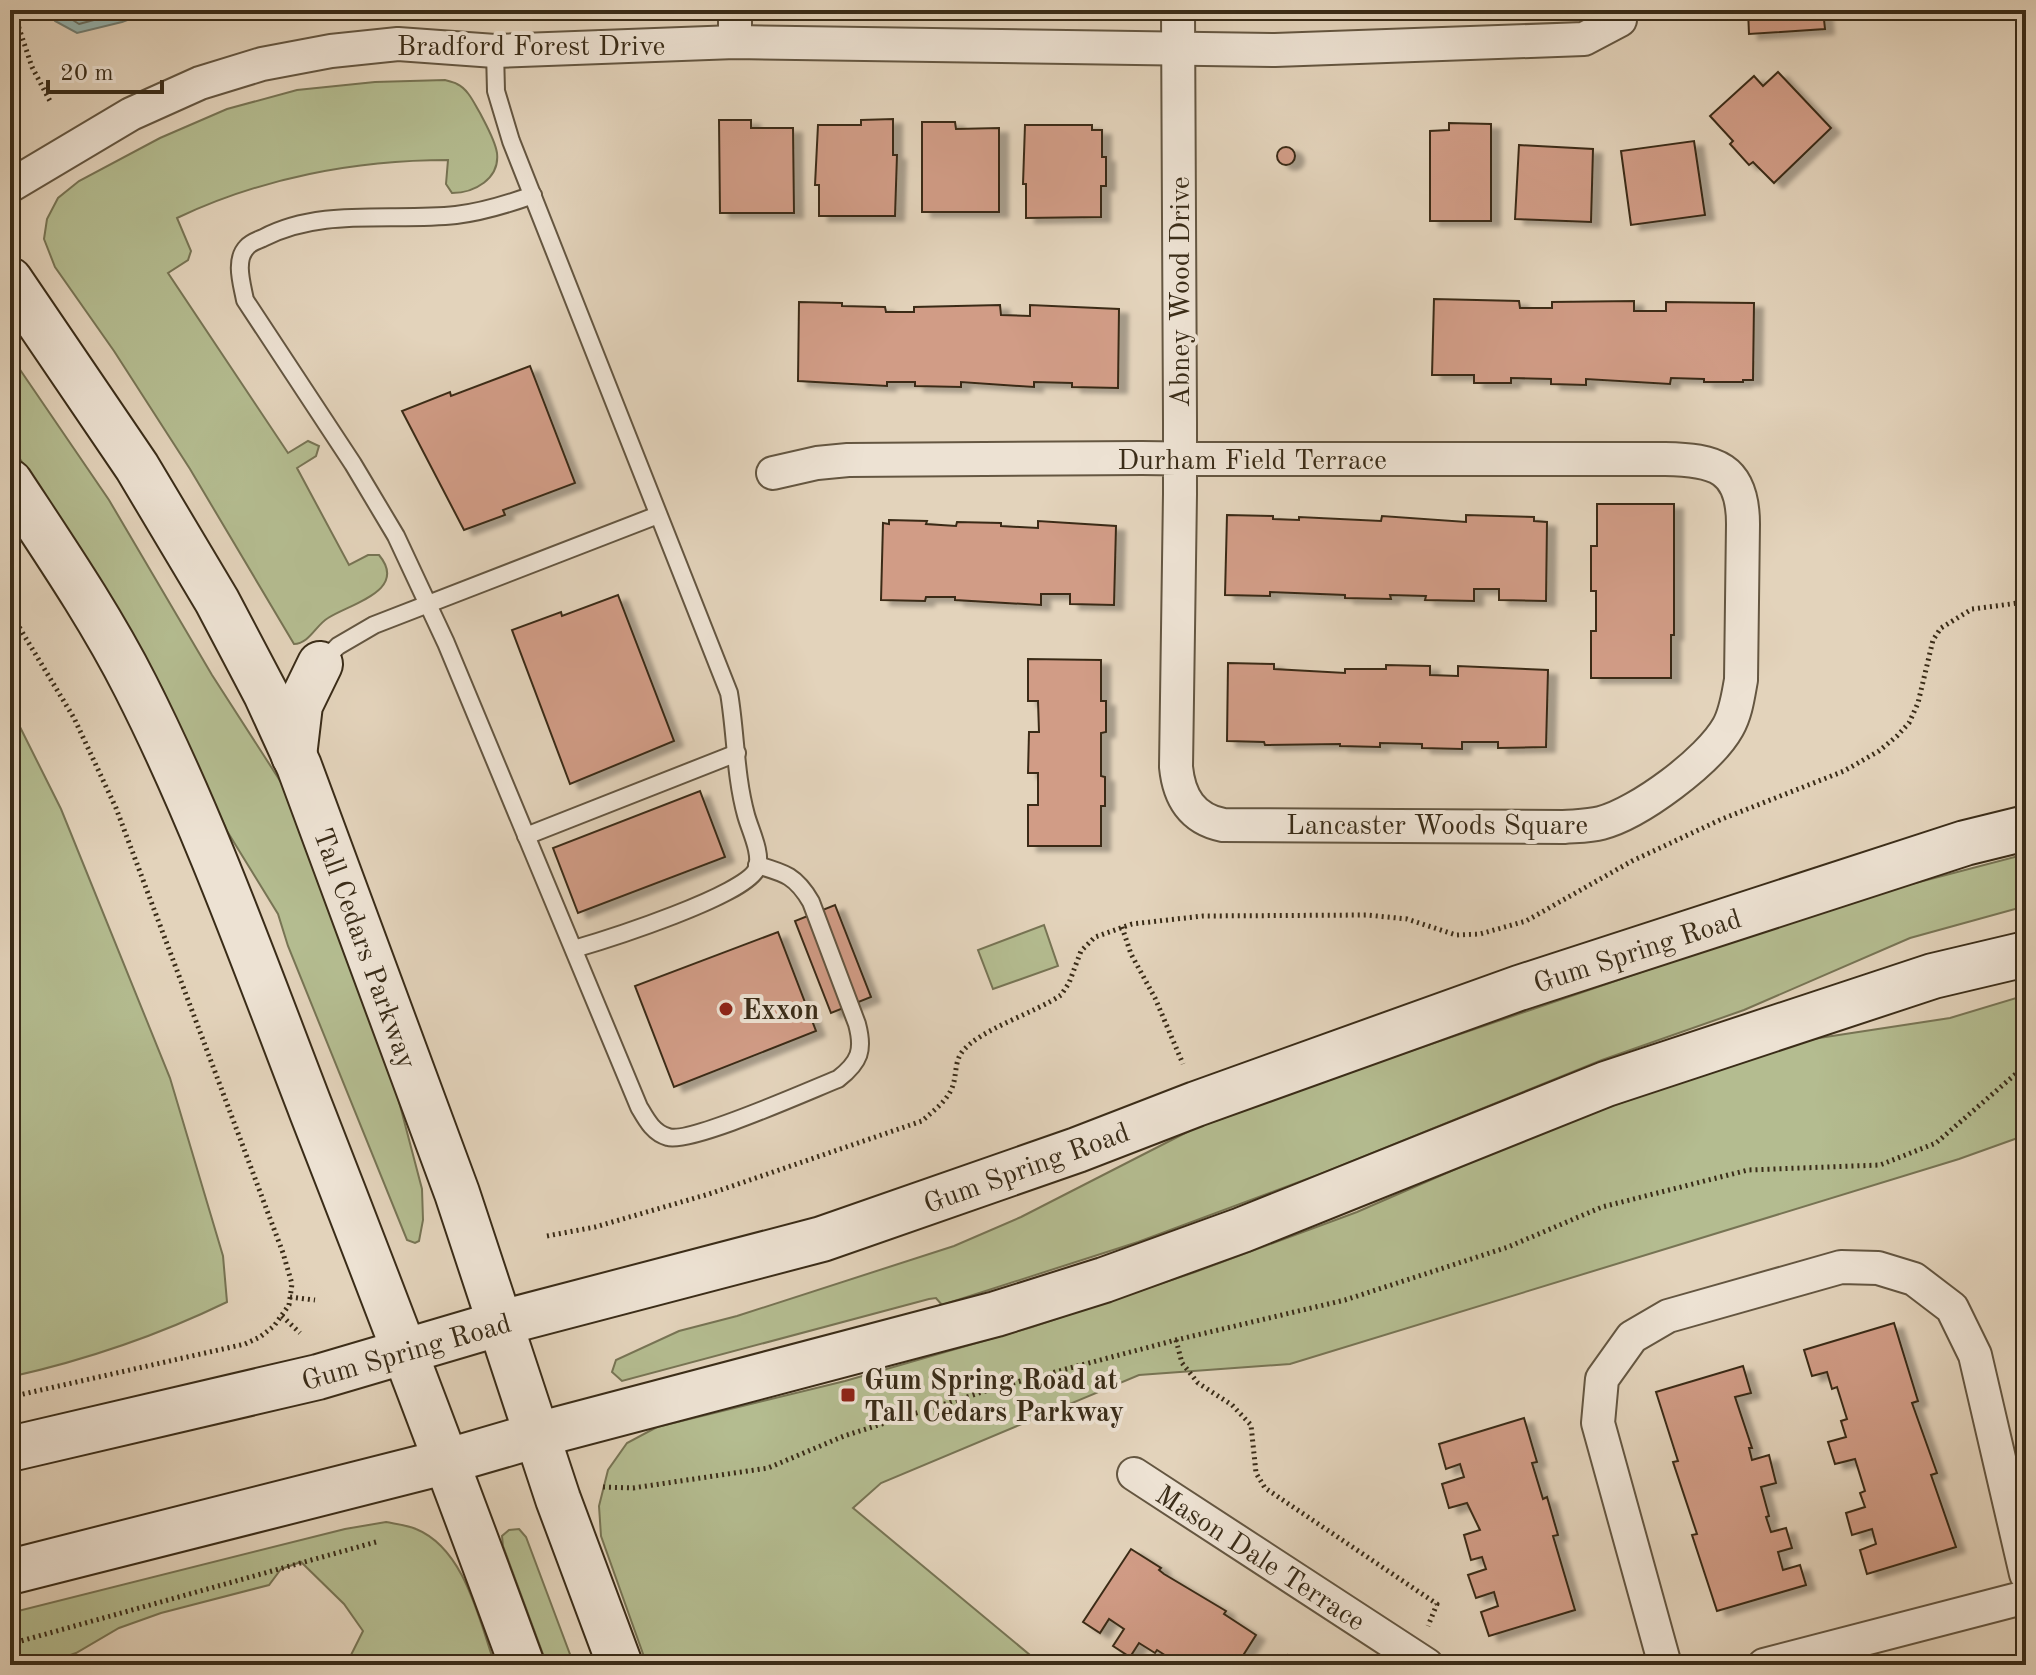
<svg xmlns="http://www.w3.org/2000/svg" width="2036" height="1675" font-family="'Old Standard TT',serif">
  <defs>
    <filter id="shadow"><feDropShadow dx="9" dy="5" stdDeviation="2" flood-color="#0004"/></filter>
  </defs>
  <rect width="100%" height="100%" fill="#e3d3bb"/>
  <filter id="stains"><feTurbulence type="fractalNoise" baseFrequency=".0025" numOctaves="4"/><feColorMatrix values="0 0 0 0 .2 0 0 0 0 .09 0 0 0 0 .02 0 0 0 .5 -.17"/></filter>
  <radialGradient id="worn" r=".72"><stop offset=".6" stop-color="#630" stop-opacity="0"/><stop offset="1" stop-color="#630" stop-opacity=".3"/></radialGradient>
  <g fill="#b4bc90" stroke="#777454" stroke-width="2">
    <path d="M445,80c4,1 9,2 12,4 11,5 17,19 23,29 6,12 15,27 17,40 3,26 -23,40 -45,40l-6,-9 2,-24c-92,0 -187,18 -271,58l14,33 -3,9 -20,13 120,180 20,-12 11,5 -3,10 -19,12 52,97 19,-10h11c30,36 -30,49 -51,63 -12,7 -19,26 -34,26l-104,-175 -76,-118 -59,-84 -11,-28 3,-20 11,-21 21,-17 81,-43 67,-29 70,-19 78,-8z"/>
    <path d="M10,355l99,145 103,175 74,115 111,304 25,95 1,31 -4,21 -4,2 -8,-3 -119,-294 -10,-32 -51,-83 -65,-143 -63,-110 -89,-134z"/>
    <path d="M10,707l51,102 109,269 53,178 4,46c-70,34 -141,58 -217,75z"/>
    <path d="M2026,854v52l-116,32 -166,72 -142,50 -279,113 -185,69 -196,63 -6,-7 -7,1 -307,82 -10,-9 4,-12 63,-29 58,-15 217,-70 67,-29 172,-88 197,-71 468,-160z"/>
    <path d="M1044,925l14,41 -65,23 -15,-39z"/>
    <path d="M2026,995v140l-67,24 -669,205 -151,11 -258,108 -28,25 189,157h-395l-46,-129 -2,-30 9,-36 19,-27 30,-16 188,-46 187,-54 163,-55 162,-60 186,-81 229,-83 47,-10 131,-20z"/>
    <path d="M386,1522c10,2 21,3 30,7 49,20 63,91 79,136h-149l17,-34 -19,-27 -43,-42 -20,7 -12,16 -108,28 -42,15 -43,25 -33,12h-33v-52l335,-84z"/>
    <path d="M519,1529l7,8 48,128h-27l-44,-119 -1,-10 7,-6z"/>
  </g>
  <path fill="#96b7b4" stroke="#717f76" stroke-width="2" d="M48,10h106l-32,12 -45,11 -22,-12z"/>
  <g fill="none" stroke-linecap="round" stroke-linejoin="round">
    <path stroke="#687266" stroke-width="2" d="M57,10l22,14 52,-14"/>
  </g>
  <g fill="#d19c86" stroke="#3a2c18" stroke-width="2" filter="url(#shadow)">
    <path d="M1748,10h75l2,19 -76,5z"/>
    <path d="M1778,72l53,56 -57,55 -21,-21 -4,3 -19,-21 3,-3 -23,-25 44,-40 9,10z"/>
    <path d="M893,119v36h4l-2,61h-76v-31h-4l3,-60h43v-5z"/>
    <path d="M719,120h32v8h42l1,85h-74z"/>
    <path d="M922,122h33l1,7 43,-1v84h-77z"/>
    <path d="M1449,123l42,1v97h-61v-90l19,-1z"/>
    <path d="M1025,125h67v5h10v27h4v29h-5v31l-75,1v-34h-3z"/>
    <path d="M1694,141l11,74 -74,10 -10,-74z"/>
    <path d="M1519,145l74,4 -2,73 -76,-3z"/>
    <circle cx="1286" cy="156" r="9"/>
    <path d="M1434,299l85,2 1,7h32v-6l82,-1v10h32v-9l88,1 -1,77h-10v2h-39v-3l-33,-1 -1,6 -84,-5v6l-35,-1v-5l-40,-1v5h-37v-8h-42z"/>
    <path d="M799,302l43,1v3l43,1 1,5h28v-5l86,-2 1,10 29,1v-11l89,4 -1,79 -46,-1v-4l-38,-1v5l-73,-5v5l-46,-1v-4h-28v4l-89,-5z"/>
    <path d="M530,366l45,117 -72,27 2,5 -41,15 -62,-119 48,-19 1,4z"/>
    <path d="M1597,504h77v131h-3v43h-80v-47h5v-40h-5v-45h6z"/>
    <path d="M1227,515l46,1v3l26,1v-3l82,4 1,-5 84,6v-7l68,2v4l13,1 -1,79 -47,-1v-11h-25v12l-49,-1 1,-4 -36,-1 1,4 -46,-1v-3l-75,-3v4l-45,-1z"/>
    <path d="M889,520l38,1 -1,3 30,2 1,-4 44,1v3l37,2v-7l78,5 -2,79 -44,-1v-10h-29v11l-86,-5v-3h-29l-1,4 -44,-1 2,-77 6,1z"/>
    <path d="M618,595l56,146 -104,43 -58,-154 49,-18 1,4z"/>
    <path d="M1028,659l73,1v41h5v31l-5,1v43l4,1v29h-4v40h-73v-41h10v-32h-10l1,-41h10l-1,-31h-10z"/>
    <path d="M1228,663l46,1v5l71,4v-4h41v-4l44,1v9l28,1v-10l90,4 -2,77 -48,1v-6h-36v7l-40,-1v-4l-42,-1v4l-40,-1v-2l-75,1 -1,-3 -37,-1z"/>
    <path d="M700,791l25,66 -147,56 -25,-65z"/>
    <path d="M835,905l36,92 -40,16 -36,-92z"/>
    <path d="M778,932l38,99 -142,56 -39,-101z"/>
    <path d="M1894,1323l24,78 -6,2 25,70 -6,2 25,72 -89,27 -7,-24 16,-6 -4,-15 -20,6 -6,-22 19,-6 -5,-14 5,-2 -10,-32 -20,5 -7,-22 18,-5 -5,-16 6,-2 -10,-32 -5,2 -5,-17 -15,4 -8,-26z"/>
    <path d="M1743,1366l8,27 -16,4 17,51h-3l3,12 17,-5 7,28 -15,4 8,29 -3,1 5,15 15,-4 6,20 -14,4 5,18 17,-5 6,20 -89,26 -25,-76 5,-1 -24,-72 5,-1 -22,-69z"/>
    <path d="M1524,1418l13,44 -5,1 11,36 4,-2 11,38 -5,1 22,74 -86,26 -8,-24 17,-6 -4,-14 -18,6 -8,-23 18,-6 -4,-12 -11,3 -7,-25 16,-5 -13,-27 -18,5 -7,-24 22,-7 -4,-13 -14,5 -7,-25z"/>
    <path d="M1131,1549l30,19 -2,2 5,4 62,37 -2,3 32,21 -19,30h-69l3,-6 -14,-9 -2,3 -16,-10 -9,14 -17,-11 11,-17 -15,-10 -9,14 -17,-11z"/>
    <path d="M1288,1655l15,10h-22z"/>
  </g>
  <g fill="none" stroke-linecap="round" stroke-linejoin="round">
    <g stroke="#645641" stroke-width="20">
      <g id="service">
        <path d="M495,51l1,40 15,50 218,552c7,41 6,82 17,122 4,15 16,38 11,53 -9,27 -152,72 -183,81"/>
        <path d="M533,195c-25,9 -51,17 -77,20 -63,7 -135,-8 -193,23 -5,2 -13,5 -16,9 -13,13 -5,37 -2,53l108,164 43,72 50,107 193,464c7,12 14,26 29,30 22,7 142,-47 170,-58 22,-17 26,-29 19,-55l-46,-122c-15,-26 -26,-29 -54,-37"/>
        <path d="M321,663l17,-17 36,-21 284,-110"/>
        <path d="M526,836l211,-83"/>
      </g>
    </g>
    <g stroke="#645641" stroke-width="36">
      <g id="minor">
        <path d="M735,10v32"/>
        <path d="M10,186l121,-72 69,-31 62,-19 69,-13 67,-7 97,7 240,-9 540,8 309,-11 36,-19"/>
        <path d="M773,473l44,-10 31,-3 294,-2 70,1h453c50,1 78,8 78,65l-2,156c-3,16 -5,33 -13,47 -19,34 -89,86 -127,96 -11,3 -25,3 -37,4l-341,-2c-31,-6 -44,-28 -47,-58l4,-273v-72l-2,-412"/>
        <path d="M1134,1474l293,191"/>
        <path d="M1665,1665l-67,-242 4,-44 30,-42 36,-21 173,-49 37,1 36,11 38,29 23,47 51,219"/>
        <path d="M1764,1665l262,-68"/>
      </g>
    </g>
    <g stroke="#3a2c18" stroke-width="48">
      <g id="secondary">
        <path d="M10,280l127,187 80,134 49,93 33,72 158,427 101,306 62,166"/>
        <path d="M10,482c44,67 90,134 126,205 69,136 121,283 176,425 72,184 142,368 210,553"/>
        <path d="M294,756l6,-51 20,-41"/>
        <path d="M10,1449l308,-72 183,-54 321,-84 255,-89 119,-46 323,-116 446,-145 61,-15"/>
        <path d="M10,1572l438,-111 89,-26 459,-121 108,-34 138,-50 364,-146 327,-108 93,-22"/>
      </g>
    </g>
    <g stroke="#3a2c18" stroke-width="5" stroke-dasharray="2 4" stroke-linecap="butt">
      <path d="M13,10l19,57 19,36"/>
      <path d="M10,612l64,106 42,90 167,445 9,31 -3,21 -15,21 -14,11 -15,7 -235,53"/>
      <path d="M1122,927l9,27 24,44 28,66"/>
      <path d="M547,1236l48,-9 114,-33 213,-73c11,-10 24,-19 30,-33 5,-12 2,-25 10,-36 18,-23 73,-39 99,-57l8,-12 12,-32 14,-14 37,-13 71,-8 164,-1 40,4 49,16 24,-1 46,-13 106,-60 90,-42 122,-48 35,-20 18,-15 12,-13 9,-20 15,-63 8,-12 31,-19 54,-7"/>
      <path d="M290,1297l25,3"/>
      <path d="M282,1316l18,17"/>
      <path d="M1176,1340l6,23 16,20 34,22 19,20 5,48 9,15 172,116 -9,22"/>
      <path d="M603,1487l30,1 135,-20 76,-32 154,-49 178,-47 169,-40 163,-53 94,-40 146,-37 132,-5 56,-22 90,-78"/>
      <path d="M10,1644l366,-102"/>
    </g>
    <use href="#service" stroke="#ede2d3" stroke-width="16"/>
    <use href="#minor" stroke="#ede2d3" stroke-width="32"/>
    <use href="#secondary" stroke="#ede2d3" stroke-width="44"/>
  </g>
  <g fill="#8f2418" stroke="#ede2d3" stroke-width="3">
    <circle cx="726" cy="1009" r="8"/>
    <rect x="840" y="1387" width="16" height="16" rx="4"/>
  </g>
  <g text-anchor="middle" stroke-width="8" stroke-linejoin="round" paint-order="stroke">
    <g font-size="28" fill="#3a2c18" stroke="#ede2d3">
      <text x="531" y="55">Bradford Forest Drive</text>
      <text transform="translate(1179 292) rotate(-90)" y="10">Abney Wood Drive</text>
      <text x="1252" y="469">Durham Field Terrace</text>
      <text x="1437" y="834">Lancaster Woods Square</text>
      <text transform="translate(366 948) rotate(70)" y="10">Tall Cedars Parkway</text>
      <text transform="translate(1637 950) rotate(-18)" y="10">Gum Spring Road</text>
      <text transform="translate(1026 1167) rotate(-20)" y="10">Gum Spring Road</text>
      <text transform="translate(406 1351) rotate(-16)" y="10">Gum Spring Road</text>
      <text transform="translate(1261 1557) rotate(33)" y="10">Mason Dale Terrace</text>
    </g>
    <g font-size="28" font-weight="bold" fill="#3a2c18" stroke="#ede2d3" text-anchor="start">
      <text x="742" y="1019">Exxon</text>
      <text x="864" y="1389">Gum Spring Road at<tspan x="864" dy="32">Tall Cedars Parkway</tspan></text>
    </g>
  </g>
  <rect width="2036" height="1675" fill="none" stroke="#e3d3bb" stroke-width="40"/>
  <rect x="12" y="12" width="2012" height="1651" fill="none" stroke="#3a2c18" stroke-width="4"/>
  <rect x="20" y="20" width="1996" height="1635" fill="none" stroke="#3a2c18" stroke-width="2"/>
  <path d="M48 80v12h114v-12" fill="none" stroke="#3a2c18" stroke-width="4"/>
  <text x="60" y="80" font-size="24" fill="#3a2c18" stroke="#ede2d3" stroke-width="6" paint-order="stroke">20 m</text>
  <rect width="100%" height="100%" filter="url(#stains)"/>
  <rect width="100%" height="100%" fill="url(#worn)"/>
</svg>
